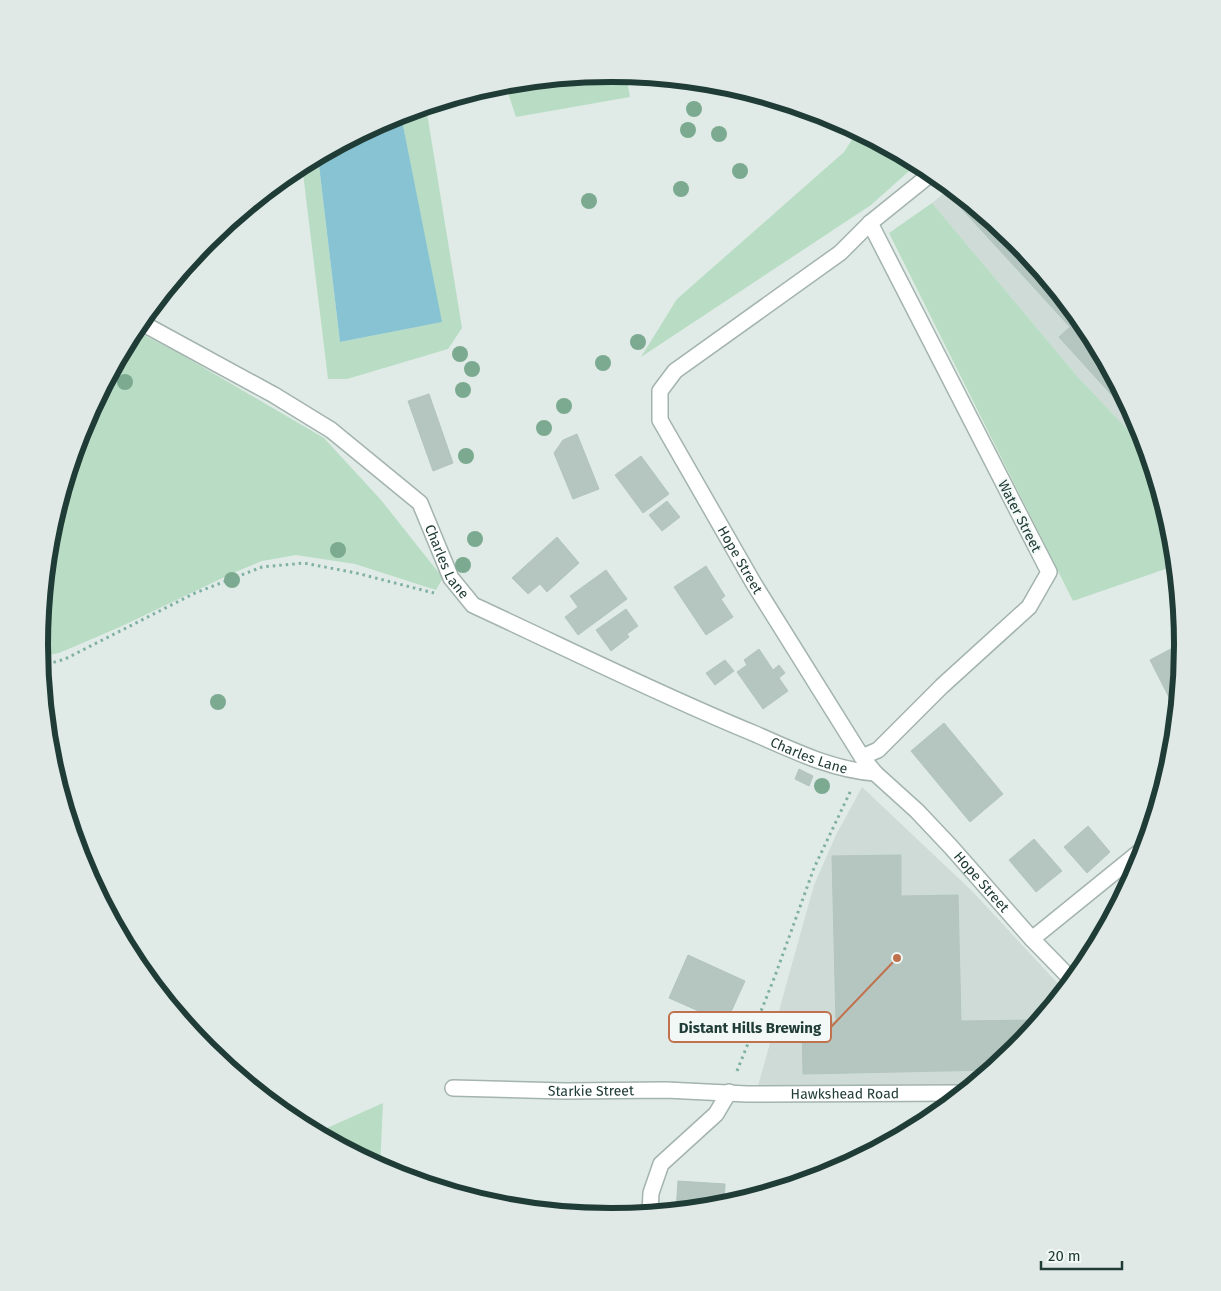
<svg xmlns="http://www.w3.org/2000/svg" width="1221" height="1291" font-family="'Fira Sans',sans-serif">
  <rect width="100%" height="100%" fill="#e0ebe7"/>
  <g fill="#cedbd6">
    <path d="M950,188l65,53 71,87 53,99 6,21 -68,-72 -145,-173z"/>
    <path d="M862,787l109,103 93,100 -49,60 -44,36h-213l56,-201 22,-50z"/>
  </g>
  <g fill="#b8ddc4">
    <path d="M611,74l15,1 4,22 -114,20 -11,-33z"/>
    <path d="M426,107l36,221 -14,21 -101,30h-19l-26,-214 16,-8 22,185 101,-20 -40,-207z"/>
    <path d="M857,132l60,32 -46,41 -230,152 36,-58 167,-147z"/>
    <path d="M932,203l145,173 68,72 26,86 3,32 -101,35 -184,-368z"/>
    <path d="M134,330l48,25 142,83 57,62 62,78 -7,12 -81,-26 -59,-9 -34,6 -29,12 -113,54 -61,26 -19,4 -1,-12 11,-111 32,-108z"/>
    <path d="M383,1103l-3,65 -64,-34v-1z"/>
  </g>
  <path fill="#87c3d2" d="M401,115l41,207 -102,20 -22,-185 74,-40z"/>
  <g fill="#b5c6c0" stroke="#b2c5be">
    <path d="M955,192l60,49 71,87 51,95 -78,-86 11,-10 -120,-131z"/>
    <path d="M429,394l24,69 -20,8 -25,-70z"/>
    <path d="M577,434l22,55 -26,10 -19,-46 9,-13z"/>
    <path d="M641,456l28,38 -26,19 -28,-38z"/>
    <path d="M667,501l13,16 -18,14 -13,-16z"/>
    <path d="M557,537l22,26 -32,29 -7,-8 -12,10 -16,-16z"/>
    <path d="M706,566l19,30 -4,3 12,18 -27,18 -32,-48z"/>
    <path d="M606,570l21,29 -49,36 -13,-18 13,-10 -8,-11z"/>
    <path d="M626,609l12,17 -11,8 2,3 -18,14 -15,-21z"/>
    <path d="M1182,643v3l-6,65 -26,-51z"/>
    <path d="M759,649l14,21 6,-5 6,8 -6,5 9,13 -25,18 -26,-37 10,-7 -3,-5z"/>
    <path d="M725,660l9,11 -19,14 -9,-12z"/>
    <path d="M944,723l59,71 -33,28 -59,-71z"/>
    <path d="M799,769l14,7 -4,10 -14,-7z"/>
    <path d="M1088,826l22,26 -23,21 -23,-26z"/>
    <path d="M1034,839l28,32 -26,21 -27,-32z"/>
    <path d="M901,855v41l57,-1 3,126 78,-1 -24,30 -25,20 -187,4 -1,-51 34,-1 -4,-166z"/>
    <path d="M688,955l57,26 -19,42 -57,-25z"/>
    <path d="M678,1181l47,3 -1,22 -48,5z"/>
  </g>
  <g fill="none" stroke-linecap="round" stroke-linejoin="round">
    <g stroke="#a3b3ae" stroke-width="18">
      <g id="minor">
        <path id="s1" d="M932,173l-62,50 -30,30 -165,118 -15,20v29l94,164 108,173 13,16 42,38 34,36 81,92 40,41"/>
        <path id="s2" d="M140,322l134,73 57,35 89,73 31,75 22,27c93,43 185,89 280,128 39,17 79,37 122,40"/>
        <path d="M862,757l16,-7 64,-64 87,-79 20,-35 -179,-349"/>
        <path d="M1032,939l111,-90"/>
        <path id="s3" d="M453,1088l112,3 101,-1 81,4 215,-1"/>
        <path d="M650,1213l1,-20 10,-29 55,-50 13,-22"/>
      </g>
    </g>
    <g stroke="#80b0a3" stroke-width="3" stroke-dasharray="2.5 4" stroke-linecap="butt">
      <path d="M41,666l24,-7 130,-66 67,-26 42,-4 52,10 78,20"/>
      <path d="M737,1071l38,-95 39,-108 37,-78"/>
    </g>
    <use href="#minor" stroke="#fff" stroke-width="15"/>
  </g>
  <g fill="#7caa91">
    <circle cx="694" cy="109" r="8"/>
    <circle cx="688" cy="130" r="8"/>
    <circle cx="719" cy="134" r="8"/>
    <circle cx="740" cy="171" r="8"/>
    <circle cx="681" cy="189" r="8"/>
    <circle cx="589" cy="201" r="8"/>
    <circle cx="638" cy="342" r="8"/>
    <circle cx="460" cy="354" r="8"/>
    <circle cx="603" cy="363" r="8"/>
    <circle cx="472" cy="369" r="8"/>
    <circle cx="125" cy="382" r="8"/>
    <circle cx="463" cy="390" r="8"/>
    <circle cx="564" cy="406" r="8"/>
    <circle cx="544" cy="428" r="8"/>
    <circle cx="466" cy="456" r="8"/>
    <circle cx="475" cy="539" r="8"/>
    <circle cx="338" cy="550" r="8"/>
    <circle cx="463" cy="565" r="8"/>
    <circle cx="232" cy="580" r="8"/>
    <circle cx="218" cy="702" r="8"/>
    <circle cx="822" cy="786" r="8"/>
  </g>
  <g text-anchor="middle" stroke-width="4" stroke-linejoin="round" paint-order="stroke">
    <g font-size="14" fill="#203c36" stroke="#f1f8f5">
      <text transform="translate(1020 516) rotate(63)" y="5">Water Street</text>
      <text dy="5" stroke="none"><textPath href="#s1" startOffset="540">Hope Street</textPath></text>
      <text dy="5" stroke="none"><textPath href="#s2" startOffset="399">Charles Lane</textPath></text>
      <text dy="5" stroke="none"><textPath href="#s2" startOffset="819">Charles Lane</textPath></text>
      <text dy="5" stroke="none"><textPath href="#s1" startOffset="945">Hope Street</textPath></text>
      <text dy="5" stroke="none"><textPath href="#s3" startOffset="138">Starkie Street</textPath></text>
      <text dy="5" stroke="none"><textPath href="#s3" startOffset="392">Hawkshead Road</textPath></text>
    </g>
  </g>
  <path d="M0 0H1221V1291H0ZM48 645a563 563 0 1 1 1126 0a563 563 0 1 1-1126 0Z" fill="#e0e9e6" fill-rule="evenodd"/>
  <path fill="none" stroke="#203c36" stroke-width="6" d="M48 645a563 563 0 1 1 1126 0a563 563 0 1 1-1126 0Z"/>
  <path fill="none" stroke="#c0714d" stroke-width="2" d="M897 958L831 1027"/>
  <circle fill="#c0714d" stroke="#f1f8f5" stroke-width="2" cx="897" cy="958" r="5"/>
  <rect fill="#f1f8f5" stroke="#c0714d" stroke-width="2" x="669" y="1012" width="162" height="30" rx="5"/>
  <g font-size="15" text-anchor="middle" font-weight="bold" fill="#203c36">
    <text x="750" y="1033">Distant Hills Brewing</text>
  </g>
  <path d="M1041 1261v8h81v-8" fill="none" stroke="#203c36" stroke-width="2.5"/>
  <text x="1048" y="1261" font-size="15" fill="#203c36" stroke="#f1f8f5" stroke-width="4" paint-order="stroke">20 m</text>
</svg>
